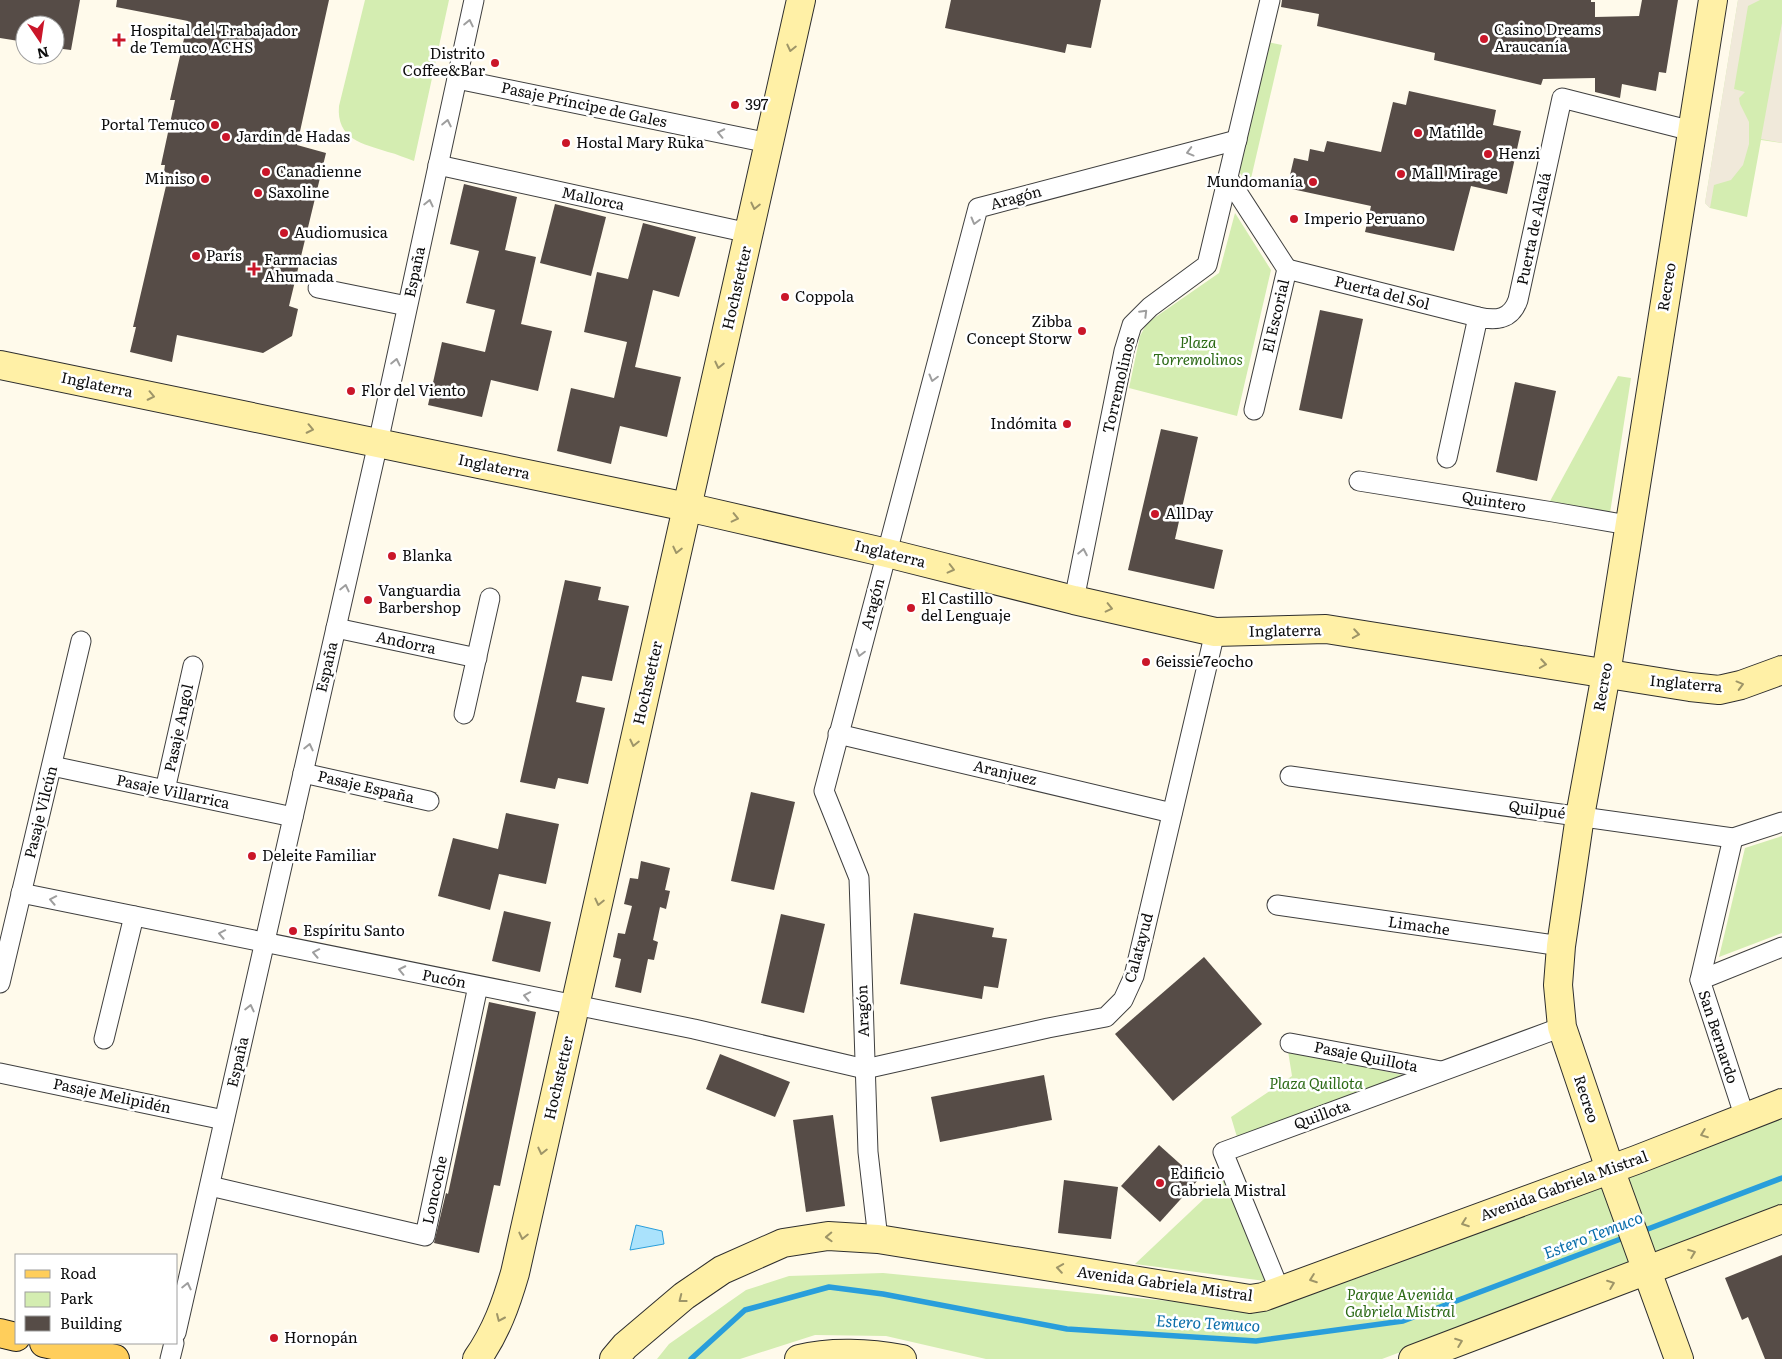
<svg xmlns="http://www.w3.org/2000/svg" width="1782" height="1359" font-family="Literata,serif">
  <rect width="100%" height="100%" fill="#fffaeb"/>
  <g fill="#d4edb1">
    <path d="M365,0h84l-35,161c-9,-3 -17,-7 -26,-9 -25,-8 -52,-13 -49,-46z"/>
    <path d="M1738,0h44v143l-21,-3 -14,77 -37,-9 -5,-5z"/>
    <path d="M1267,42l15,3 -33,142 -11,-17z"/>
    <path d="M1235,213l36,57 -34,146 -108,-28 11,-52 7,-13 72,-50z"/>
    <path d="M1618,376l13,2 -21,135 -61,-10z"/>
    <path d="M1782,836v97l-63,24 26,-109z"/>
    <path d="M1288,1051l125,26 -176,60 -6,-20 61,-41z"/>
    <path d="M1782,1112v95l-104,41 -296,111h-396l-100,-23 -71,-1 -75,24h-83l12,-15 77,-54 43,-14 94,-3 367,36z"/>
    <path d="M1224,1180l41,101 -130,-17z"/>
  </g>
  <g fill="#f0e9da">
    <path d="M1738,0h22l-12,6 -14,83 11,3 -6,6 1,6 9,18v22l-6,21 -12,15 -17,5 -4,23 -5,-5z"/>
    <path d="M1782,23v120l-21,-4z"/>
  </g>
  <path fill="#aae2fc" stroke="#299edb" d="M636,1225l26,6 2,13 -34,6z"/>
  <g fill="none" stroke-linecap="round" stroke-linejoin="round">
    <g stroke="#299edb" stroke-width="5.5">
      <path d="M1640,1232l142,-54"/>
      <path d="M691,1359l54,-49 84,-23 54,7 184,35 189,12 147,-20 223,-84"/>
    </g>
  </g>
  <g fill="#564c47">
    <path d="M0,0h80l-9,50 -16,-2v-23h-30v17l-25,-4z"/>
    <path d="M117,0h212l-32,145 29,8 -37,153 9,3 -6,27 -29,17 -86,-18 -5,27 -42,-10 6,-25h-3l36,-154 -5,-1 1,-7h-4l14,-65h-5l18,-79 -72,-14z"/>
    <path d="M951,0h150l-10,48 -24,-4 -2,9 -120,-25z"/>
    <path d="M1282,0h309v2h4v15l44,-1 3,-16h36l-12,73 -7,-1 -3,19 -34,-7 -2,14 -25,-6v-14l-52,1 -2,6 -107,-25 1,-7 -118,-27 2,-12 -38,-7z"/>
    <path d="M1409,91l87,19 -3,15 28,6 -14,63 -36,-8 -17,65 -89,-19 6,-26 -84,-18 7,-30 14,3 2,-12 14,3 3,-11 54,11 12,-50 13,3z"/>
    <path d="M464,184l53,13 -12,53 31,7 -15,67 31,7 -14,60 -47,-11 -9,37 -54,-12 14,-63 43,10 10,-42 -29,-7 13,-52 -29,-7z"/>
    <path d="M555,204l51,13 -15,59 -51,-13z"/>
    <path d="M643,223l53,14 -17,60 -26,-7 -18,77 46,10 -14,60 -47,-11 -9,38 -54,-13 14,-63 43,10 13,-56 -43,-10 13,-60 31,7z"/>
    <path d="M1320,310l43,9 -21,100 -43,-9z"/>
    <path d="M1515,382l41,9 -19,90 -41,-9z"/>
    <path d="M1161,429l37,8 -23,102 48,11 -9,39 -86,-19z"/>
    <path d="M565,580l36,7 -3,13 31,6 -17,75 -30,-5 -6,26 29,6 -17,76 -30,-6 -3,11 -35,-7z"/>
    <path d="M751,792l44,10 -21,88 -43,-9z"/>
    <path d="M506,813l53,11 -13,60 -47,-10 -9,36 -52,-14 15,-58 45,11z"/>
    <path d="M641,861l29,7 -5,22 5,1 -4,18 -6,-2 -7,33 5,2 -4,18 -6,-1 -7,34 -26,-6 6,-28 -8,-2 5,-24 7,1 7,-28 -8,-2 6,-26 8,1z"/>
    <path d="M504,911l47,11 -11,50 -48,-11z"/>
    <path d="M914,913l80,15 -2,9 15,2 -9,49 -14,-2 -2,13 -82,-15z"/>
    <path d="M781,914l44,10 -21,89 -43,-10z"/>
    <path d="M1204,957l58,67 -89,77 -58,-67z"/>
    <path d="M489,1002l47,10 -36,174 -6,-1 -15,68 -45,-10 12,-50 2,1z"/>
    <path d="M720,1054l70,28 -15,35 -69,-28z"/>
    <path d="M1044,1075l8,45 -112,22 -9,-45z"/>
    <path d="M833,1115l12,91 -39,6 -13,-92z"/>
    <path d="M1159,1145l39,35 -38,42 -39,-36z"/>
    <path d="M1064,1180l54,7 -7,52 -53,-6z"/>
    <path d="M1782,1255v104h-17l-17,-42 -6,3 -17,-42z"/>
  </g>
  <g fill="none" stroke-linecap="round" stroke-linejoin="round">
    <g stroke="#3f3f3f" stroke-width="21">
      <g id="street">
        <path d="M457,79l312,64"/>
        <path d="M438,165l311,68"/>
        <path d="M1228,178l59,91 -33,141"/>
        <path d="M1287,269l191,48"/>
        <path d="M318,288l89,18"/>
        <path d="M1447,458l31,-141c18,4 33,3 40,-17l44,-202 130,33"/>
        <path d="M1359,481l194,31 75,13"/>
        <path d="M1074,600l50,-249 8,-26 18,-18 57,-42 63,-265"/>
        <path d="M336,628l141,30"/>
        <path d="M464,714l26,-116"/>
        <path d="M838,734l334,79"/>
        <path d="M52,766l241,51"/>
        <path d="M303,773l126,28"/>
        <path d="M1290,776l443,62 49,-16"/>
        <path d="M165,790l28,-124"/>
        <path d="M1733,838l-33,142 45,138"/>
        <path d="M21,893l673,136 171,40 183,-41 58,-11 17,-17 11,-24 81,-344"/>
        <path d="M1277,905l284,41"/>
        <path d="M1700,980l82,-33"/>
        <path d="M0,983l81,-342"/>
        <path d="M104,1039l30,-123"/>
        <path d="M1290,1043l151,28"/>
        <path d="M0,1073l224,47"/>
        <path d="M210,1186l215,50 53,-250"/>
        <path d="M878,1239l-10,-87 -9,-274 -35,-87 154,-583 259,-68"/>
        <path d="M1280,1291l-57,-139 339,-125"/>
        <path d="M176,1333l202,-890 96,-443"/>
        <path d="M170,1359l4,-16"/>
      </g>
    </g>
    <g stroke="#2e2e2e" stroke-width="30">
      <g id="secondary">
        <path d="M0,365l687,142 200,46 187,47 141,32 111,-3 364,58 29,3 22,-5 41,-15"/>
        <path d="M477,1359c19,-27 29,-55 38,-86l286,-1273"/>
        <path d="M614,1359l11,-13 59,-50 38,-26 61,-27 45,-7 50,3 372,60 13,-2 373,-137 146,-57"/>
        <path d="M799,1359c32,-8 71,-6 103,0"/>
        <path d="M1413,1359l369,-140"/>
        <path d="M1679,1359l-69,-190 -48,-142 -4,-42 3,-39 19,-130 26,-142 107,-674"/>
      </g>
    </g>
    <g stroke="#1d1d1d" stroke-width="30">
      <g id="primary">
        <path d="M0,1333l16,4"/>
        <path d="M44,1343l71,16"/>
      </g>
    </g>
    <use href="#street" stroke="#fff" stroke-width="19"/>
    <use href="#secondary" stroke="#fff0a6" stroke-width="28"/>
    <use href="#primary" stroke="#ffce5b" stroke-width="28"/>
  </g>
  <defs><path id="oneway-chevron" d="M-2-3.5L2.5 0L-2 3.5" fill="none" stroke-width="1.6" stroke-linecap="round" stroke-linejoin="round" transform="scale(1.25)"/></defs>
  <g stroke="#9e9e9e">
    <use href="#oneway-chevron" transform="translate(469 23) rotate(-78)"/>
    <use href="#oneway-chevron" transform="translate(447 123) rotate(-78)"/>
    <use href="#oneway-chevron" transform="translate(721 133) rotate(-168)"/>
    <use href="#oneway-chevron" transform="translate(1190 152) rotate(165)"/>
    <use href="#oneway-chevron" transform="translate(429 203) rotate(-77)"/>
    <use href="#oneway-chevron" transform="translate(975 221) rotate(105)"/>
    <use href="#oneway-chevron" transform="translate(1144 313) rotate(-45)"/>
    <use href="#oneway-chevron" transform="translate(396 362) rotate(-78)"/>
    <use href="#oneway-chevron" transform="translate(933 378) rotate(105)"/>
    <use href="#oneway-chevron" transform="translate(1083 552) rotate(-79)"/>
    <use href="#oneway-chevron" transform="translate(345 588) rotate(-77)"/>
    <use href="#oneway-chevron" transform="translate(860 653) rotate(105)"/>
    <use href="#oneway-chevron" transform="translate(309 747) rotate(-77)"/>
    <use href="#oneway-chevron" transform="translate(53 900) rotate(-169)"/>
    <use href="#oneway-chevron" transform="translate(222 934) rotate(-169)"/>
    <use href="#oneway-chevron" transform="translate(316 953) rotate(-169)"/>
    <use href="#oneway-chevron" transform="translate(402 970) rotate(-168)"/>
    <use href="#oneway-chevron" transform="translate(527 996) rotate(-169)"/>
    <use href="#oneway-chevron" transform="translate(250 1008) rotate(-77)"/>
    <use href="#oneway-chevron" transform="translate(187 1286) rotate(-77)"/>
  </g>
  <g stroke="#9e9568">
    <use href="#oneway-chevron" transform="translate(791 48) rotate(103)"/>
    <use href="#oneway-chevron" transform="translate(755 206) rotate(103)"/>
    <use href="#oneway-chevron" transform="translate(719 365) rotate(103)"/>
    <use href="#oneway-chevron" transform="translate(151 396) rotate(12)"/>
    <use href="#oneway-chevron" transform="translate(310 429) rotate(12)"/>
    <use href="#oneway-chevron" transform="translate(735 518) rotate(13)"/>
    <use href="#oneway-chevron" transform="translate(677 550) rotate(103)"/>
    <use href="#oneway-chevron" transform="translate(951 569) rotate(14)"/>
    <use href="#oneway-chevron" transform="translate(1109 608) rotate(13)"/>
    <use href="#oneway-chevron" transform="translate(1356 634) rotate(9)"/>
    <use href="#oneway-chevron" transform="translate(1543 664) rotate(9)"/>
    <use href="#oneway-chevron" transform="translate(1740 685) rotate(-15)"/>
    <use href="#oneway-chevron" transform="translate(634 743) rotate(103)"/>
    <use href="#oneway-chevron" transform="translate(599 902) rotate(103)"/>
    <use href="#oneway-chevron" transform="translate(1704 1134) rotate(159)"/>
    <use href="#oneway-chevron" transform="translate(542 1151) rotate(103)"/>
    <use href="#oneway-chevron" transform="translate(1465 1223) rotate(160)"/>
    <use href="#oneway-chevron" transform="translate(523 1236) rotate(103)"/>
    <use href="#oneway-chevron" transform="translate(829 1237) rotate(178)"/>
    <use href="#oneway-chevron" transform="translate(1692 1253) rotate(-21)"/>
    <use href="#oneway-chevron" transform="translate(1060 1268) rotate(-171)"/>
    <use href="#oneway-chevron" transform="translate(1313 1279) rotate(160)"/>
    <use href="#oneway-chevron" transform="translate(1611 1284) rotate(-21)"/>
    <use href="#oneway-chevron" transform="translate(682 1299) rotate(142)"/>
    <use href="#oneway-chevron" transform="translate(500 1318) rotate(114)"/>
    <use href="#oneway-chevron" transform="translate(1459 1342) rotate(-21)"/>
  </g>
  <g fill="#ca1629" stroke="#fff" stroke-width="2">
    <circle cx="1484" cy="39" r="5"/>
    <path d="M116.5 32.5h5v5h5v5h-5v5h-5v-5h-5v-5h5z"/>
    <circle cx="495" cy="63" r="5"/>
    <circle cx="735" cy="105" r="5"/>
    <circle cx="215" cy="125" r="5"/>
    <circle cx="1418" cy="133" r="5"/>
    <circle cx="226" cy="137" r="5"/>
    <circle cx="566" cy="143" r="5"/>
    <circle cx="1488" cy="154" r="5"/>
    <circle cx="266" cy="172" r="5"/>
    <circle cx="1401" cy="174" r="5"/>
    <circle cx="205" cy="179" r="5"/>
    <circle cx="1313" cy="182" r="5"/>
    <circle cx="258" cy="193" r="5"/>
    <circle cx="1294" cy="219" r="5"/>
    <circle cx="284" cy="233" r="5"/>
    <circle cx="196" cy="256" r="5"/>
    <path d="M251.5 261.5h5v5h5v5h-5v5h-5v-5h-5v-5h5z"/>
    <circle cx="785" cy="297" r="5"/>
    <circle cx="1082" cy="331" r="5"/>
    <circle cx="351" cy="391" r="5"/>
    <circle cx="1067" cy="424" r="5"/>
    <circle cx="1155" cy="514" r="5"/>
    <circle cx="392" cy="556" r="5"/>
    <circle cx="368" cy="600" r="5"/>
    <circle cx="911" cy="608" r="5"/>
    <circle cx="1146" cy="662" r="5"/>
    <circle cx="252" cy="856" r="5"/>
    <circle cx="293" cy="931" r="5"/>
    <circle cx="1160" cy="1183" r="5"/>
    <circle cx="274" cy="1338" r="5"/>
  </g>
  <g text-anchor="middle" stroke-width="5" stroke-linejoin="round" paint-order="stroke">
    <g font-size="15" fill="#0c0c0c" stroke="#fff" text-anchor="start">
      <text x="1494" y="35">Casino Dreams<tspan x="1494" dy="17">Araucanía</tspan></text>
      <text x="130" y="36">Hospital del Trabajador<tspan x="130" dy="17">de Temuco ACHS</tspan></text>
      <text x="485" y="59" text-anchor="end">Distrito<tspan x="485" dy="17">Coffee&amp;Bar</tspan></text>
      <text x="745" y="110">397</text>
      <text x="205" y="130" text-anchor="end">Portal Temuco</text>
      <text x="1428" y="138">Matilde</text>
      <text x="236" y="142">Jardín de Hadas</text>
      <text x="576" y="148">Hostal Mary Ruka</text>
      <text x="1498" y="159">Henzi</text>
      <text x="276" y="177">Canadienne</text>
      <text x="1411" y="179">Mall Mirage</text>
      <text x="195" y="184" text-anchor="end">Miniso</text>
      <text x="1303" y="187" text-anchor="end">Mundomanía</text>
      <text x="268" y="198">Saxoline</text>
      <text x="1304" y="224">Imperio Peruano</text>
      <text x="294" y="238">Audiomusica</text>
      <text x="206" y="261">París</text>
      <text x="264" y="265">Farmacias<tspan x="264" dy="17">Ahumada</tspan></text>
      <text x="795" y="302">Coppola</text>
      <text x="1072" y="327" text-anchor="end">Zibba<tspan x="1072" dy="17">Concept Storw</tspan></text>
      <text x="361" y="396">Flor del Viento</text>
      <text x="1057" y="429" text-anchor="end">Indómita</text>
      <text x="1165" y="519">AllDay</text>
      <text x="402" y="561">Blanka</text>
      <text x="378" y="596">Vanguardia<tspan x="378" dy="17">Barbershop</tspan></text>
      <text x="921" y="604">El Castillo<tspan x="921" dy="17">del Lenguaje</tspan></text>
      <text x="1156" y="667">6eissie7eocho</text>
      <text x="262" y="861">Deleite Familiar</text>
      <text x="303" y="936">Espíritu Santo</text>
      <text x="1170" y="1179">Edificio<tspan x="1170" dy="17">Gabriela Mistral</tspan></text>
      <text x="284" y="1343">Hornopán</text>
    </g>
    <g font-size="15" fill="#0c0c0c" stroke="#fff">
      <text transform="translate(584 105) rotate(12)" y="5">Pasaje Príncipe de Gales</text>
      <text transform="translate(1016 198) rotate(-15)" y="5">Aragón</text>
      <text transform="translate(593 199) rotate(12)" y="5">Mallorca</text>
      <text transform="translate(1534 229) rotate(-78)" y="5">Puerta de Alcalá</text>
      <text transform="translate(415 272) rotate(-78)" y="5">España</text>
      <text transform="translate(1667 287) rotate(-81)" y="5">Recreo</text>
      <text transform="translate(737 288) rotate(-77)" y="5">Hochstetter</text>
      <text transform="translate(1382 293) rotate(14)" y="5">Puerta del Sol</text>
      <text transform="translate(1276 316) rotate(-77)" y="5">El Escorial</text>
      <text transform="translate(97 385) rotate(12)" y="5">Inglaterra</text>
      <text transform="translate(1119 385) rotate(-77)" y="5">Torremolinos</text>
      <text transform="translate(494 467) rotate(12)" y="5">Inglaterra</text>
      <text transform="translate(1494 502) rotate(9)" y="5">Quintero</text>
      <text transform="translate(890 554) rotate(14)" y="5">Inglaterra</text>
      <text transform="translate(873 604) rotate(-75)" y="5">Aragón</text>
      <text transform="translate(1285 631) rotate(-1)" y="5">Inglaterra</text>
      <text transform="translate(406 643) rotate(12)" y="5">Andorra</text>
      <text transform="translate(327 667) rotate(-77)" y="5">España</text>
      <text transform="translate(648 683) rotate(-77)" y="5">Hochstetter</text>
      <text transform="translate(1686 684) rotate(5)" y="5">Inglaterra</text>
      <text transform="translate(1603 687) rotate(-80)" y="5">Recreo</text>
      <text transform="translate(179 728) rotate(-78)" y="5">Pasaje Angol</text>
      <text transform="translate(1005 773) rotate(13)" y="5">Aranjuez</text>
      <text transform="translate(366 787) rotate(13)" y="5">Pasaje España</text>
      <text transform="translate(173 792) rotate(12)" y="5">Pasaje Villarrica</text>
      <text transform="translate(1537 810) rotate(8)" y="5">Quilpué</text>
      <text transform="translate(41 812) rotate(-76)" y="5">Pasaje Vilcún</text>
      <text transform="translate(1419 926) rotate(8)" y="5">Limache</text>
      <text transform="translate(1139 948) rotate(-75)" y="5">Calatayud</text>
      <text transform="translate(444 979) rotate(11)" y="5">Pucón</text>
      <text transform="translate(863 1011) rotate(-92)" y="5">Aragón</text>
      <text transform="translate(1718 1037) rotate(72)" y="5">San Bernardo</text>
      <text transform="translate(1366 1057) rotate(11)" y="5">Pasaje Quillota</text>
      <text transform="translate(238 1062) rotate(-77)" y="5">España</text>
      <text transform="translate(559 1078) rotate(-77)" y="5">Hochstetter</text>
      <text transform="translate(112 1096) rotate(12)" y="5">Pasaje Melipidén</text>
      <text transform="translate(1586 1099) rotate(72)" y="5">Recreo</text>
      <text transform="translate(1322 1115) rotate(-20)" y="5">Quillota</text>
      <text transform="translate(1564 1186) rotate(-20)" y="5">Avenida Gabriela Mistral</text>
      <text transform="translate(435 1190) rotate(-78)" y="5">Loncoche</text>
      <text transform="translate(1165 1284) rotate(8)" y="5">Avenida Gabriela Mistral</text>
    </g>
    <g font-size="15" font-style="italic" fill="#2c6a16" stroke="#fff">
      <text x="1198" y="348">Plaza<tspan x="1198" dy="17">Torremolinos</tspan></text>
      <text x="1316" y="1089">Plaza Quillota</text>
      <text x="1400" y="1300">Parque Avenida<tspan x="1400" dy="17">Gabriela Mistral</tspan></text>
    </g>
    <g font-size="16" font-style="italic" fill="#096daa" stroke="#fff">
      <text transform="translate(1593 1235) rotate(-21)" y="6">Estero Temuco</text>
      <text transform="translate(1208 1323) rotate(3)" y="6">Estero Temuco</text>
    </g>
  </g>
  <rect x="15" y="1254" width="162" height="90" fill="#ffffff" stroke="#9e9e9e"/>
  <rect x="25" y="1270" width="25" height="8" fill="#ffce5b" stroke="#9e9e9e"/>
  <text x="60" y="1279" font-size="15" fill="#0c0c0c">Road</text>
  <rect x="25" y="1292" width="25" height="15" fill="#d4edb1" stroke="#9e9e9e"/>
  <text x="60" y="1304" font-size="15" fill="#0c0c0c">Park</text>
  <rect x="25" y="1316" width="25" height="15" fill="#564c47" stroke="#9e9e9e"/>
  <text x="60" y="1329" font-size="15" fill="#0c0c0c">Building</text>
  <g transform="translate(40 40) rotate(167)"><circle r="24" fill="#ffffff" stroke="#9e9e9e"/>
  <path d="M0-4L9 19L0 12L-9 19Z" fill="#ca1629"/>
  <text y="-8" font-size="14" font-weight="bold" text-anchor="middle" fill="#0c0c0c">N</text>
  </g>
</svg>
